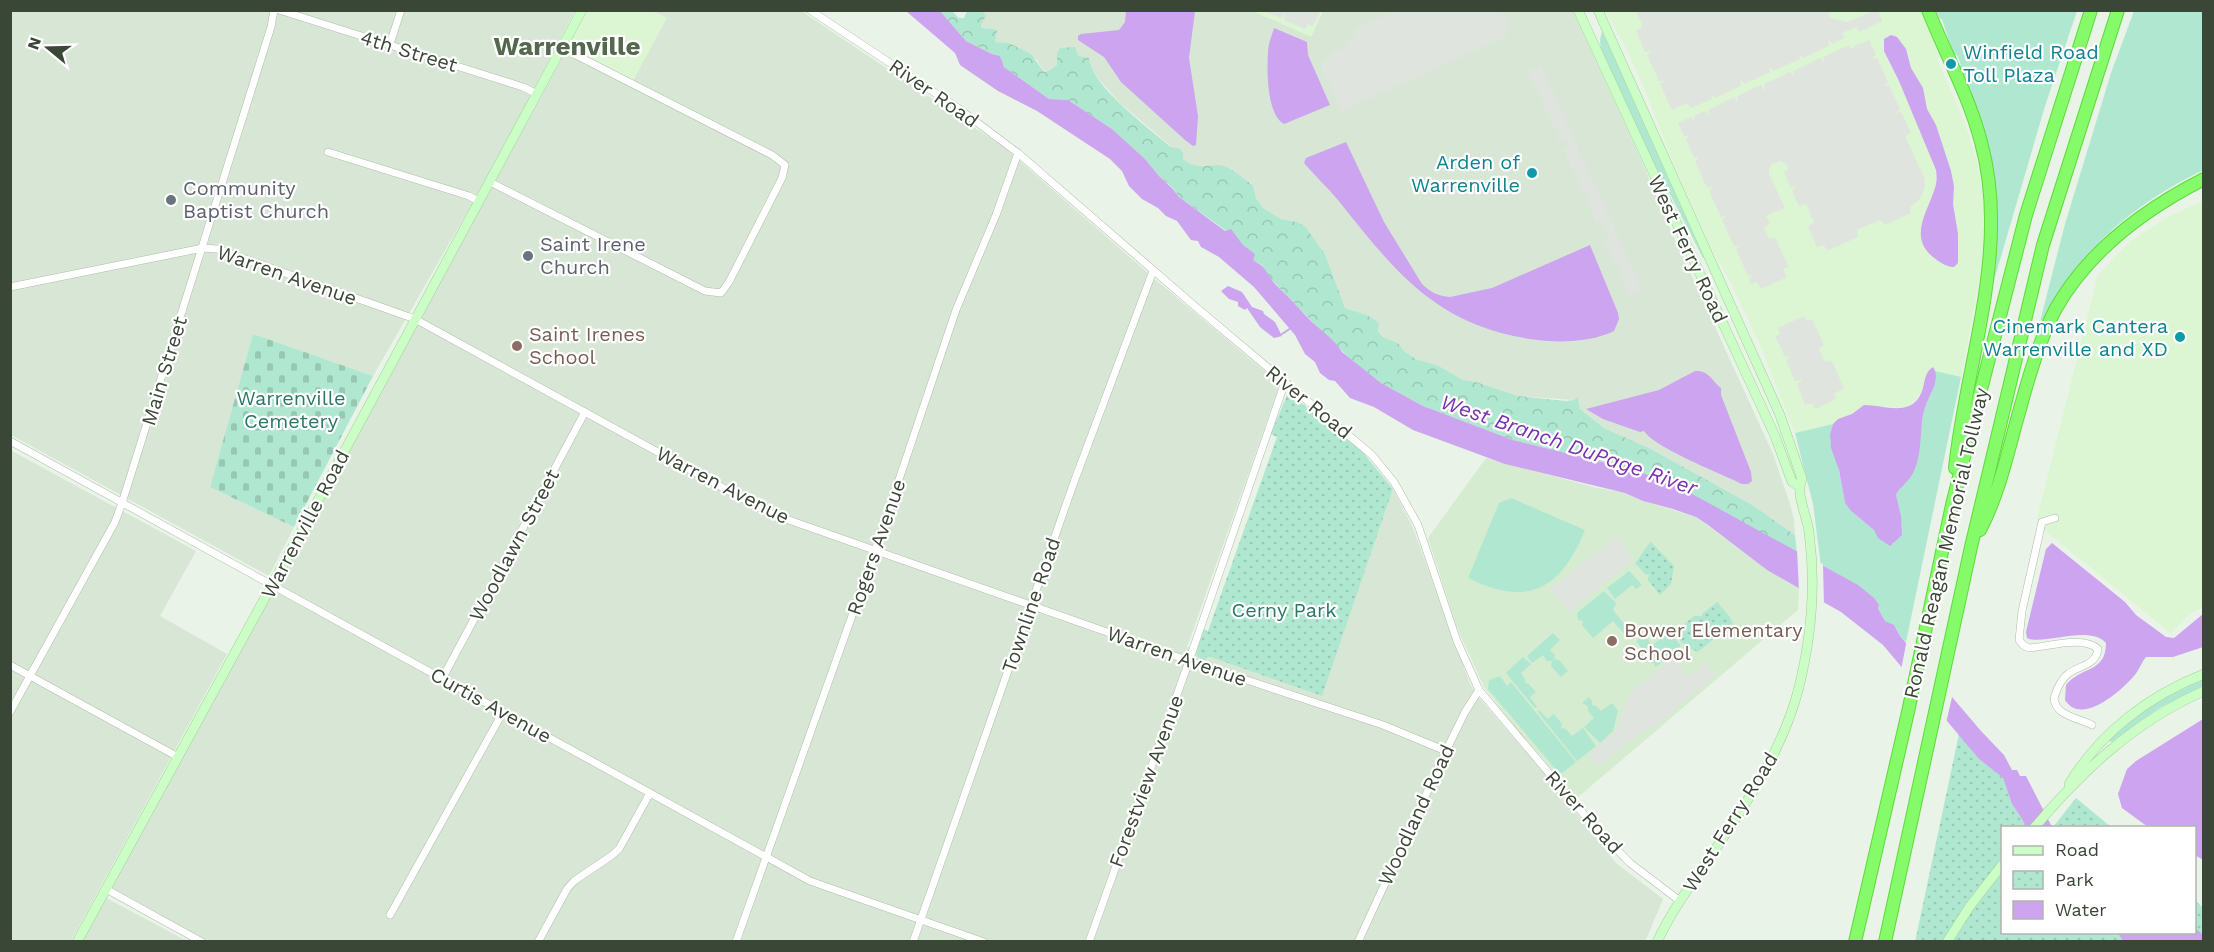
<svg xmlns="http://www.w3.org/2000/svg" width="2214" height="952" font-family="'Work Sans',sans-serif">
  <defs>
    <pattern id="forest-crowns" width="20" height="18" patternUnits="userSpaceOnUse" patternTransform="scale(1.5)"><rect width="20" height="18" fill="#b0e7d0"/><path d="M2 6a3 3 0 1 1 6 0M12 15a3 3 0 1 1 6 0" fill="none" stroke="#98c8b3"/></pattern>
    <pattern id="cemetery-stones" width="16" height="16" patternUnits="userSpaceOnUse" patternTransform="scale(1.5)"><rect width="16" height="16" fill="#b0e7d0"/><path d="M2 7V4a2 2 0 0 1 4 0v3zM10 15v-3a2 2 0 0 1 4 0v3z" fill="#98c8b3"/></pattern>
    <pattern id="park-dots" width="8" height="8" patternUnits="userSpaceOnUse" patternTransform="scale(1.5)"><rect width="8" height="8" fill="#b0e7d0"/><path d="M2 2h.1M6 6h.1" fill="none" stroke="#98c8b3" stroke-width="1.8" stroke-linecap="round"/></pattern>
  </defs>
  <rect width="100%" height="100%" fill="#e9f3e7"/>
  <g fill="#d8e7d5">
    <path d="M800,10l205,138 152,133 123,103 -93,263 135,48 71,-206 20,39 57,156 11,16 73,85 62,78 47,36 -18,43h-1435l-99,-55 457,-840 99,-29 -14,-7z"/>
    <path d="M10,11h565l-94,177 -108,188 -120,-42 -43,153 84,40 -25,49 -258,-141z"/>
    <path d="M978,11h275l58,25 12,-25h250l71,155 25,60 104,228 16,47 5,18 1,16 -41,-29 -105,-58 -45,-20 -24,-19 -6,-9 -56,-4 -42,-14 -13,-2 -24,-14 -23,-7 -12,-8 -6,-8 -15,-6 -16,-22 -22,-7 -20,-54 -20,-28 -8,-4 -16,-3 -18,-11 -7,-10 -3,-13 -23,-17 -20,-2 -9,2 -11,-3 -7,-6v-7l-4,-4 -7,-1 -52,-44 -23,-26 -8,-12 -11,-9 -21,-3v12l-9,6 -4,1 -7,-12 -18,-11 -10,-6 -14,-1 -1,-13 -11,-1 -2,-4 2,-12z"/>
    <path d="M10,450l186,101 -36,65 67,38 -156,287h-60z"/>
    <path d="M106,898l81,43 -105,1z"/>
  </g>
  <g fill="#dcf5d2">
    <path d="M587,11h66l14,7 -34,63 -65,-34z"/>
    <path d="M1253,11h70l-12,26z"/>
    <path d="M1605,11h315l22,46 -5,2 28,65 13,41 6,38 1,32 -2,26 -22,116 -26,-6 -1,-4 -8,8 -4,16 -6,9 -11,8 -41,-3 -12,9 -13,5 -6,5 -38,9 -36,-91 -31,-65 -17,-29 -41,-93 -24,-63 -21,-46z"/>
    <path d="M2203,201v406l-13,7 -19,19 -135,-110 62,-248 33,-34 35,-23z"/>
  </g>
  <path fill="#d5ecd1" d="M1486,458l107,29 32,6 18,8 53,16 71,53 32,17 -1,23 -221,188 -62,-71 -31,-40 -28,-62 -28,-87z"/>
  <g fill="#b0e7d0">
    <path d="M1936,11h141l-32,95 -52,178 3,-85 -4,-36 -4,-20 -29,-77 2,-1 -4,-10 -3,1 -12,-37h-2z"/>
    <path d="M2134,11h69v159c-57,28 -108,66 -143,121 -9,16 -17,33 -25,50l30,-117 46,-151z"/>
    <path d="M1602,31l102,227h-1l-59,-114 -43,-92 -1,-12z"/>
    <path d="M1935,371l26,6 -55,265 -6,-6 -4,-8 -11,-7 -7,-14 -57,-41 -8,-62 -18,-71 38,-9 -3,16 9,30 6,33 6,8 23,19 13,13 6,1 2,-5 4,-1c6,-13 -1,-29 -3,-43l19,-28 9,-57 8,-18z"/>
    <path d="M1511,498l74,32c-24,59 -57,78 -117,48l31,-75z"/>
    <path d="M1629,571l13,14 -6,4 -4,-4 -17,14 -8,-11z"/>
    <path d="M1604,591l12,12 -3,7 19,24 -4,4 -15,-17 -20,17 -11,-13 1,-4 -5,-1 -1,-7z"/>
    <path d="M1670,632l11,14 -25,21 -20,-26 8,-6 8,10z"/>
    <path d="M1553,633l7,7 -10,10 5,5 -1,4 5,1 9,11 -7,6 -10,-11 1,-5h-5l-4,-6 -11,8 -5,-7z"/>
    <path d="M1523,657l8,7 -10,9 4,6v4l4,1 7,8 -6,5 7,10 -2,1 -29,-35z"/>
    <path d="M1500,676l7,10 4,-4 65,80 -14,11 -4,-1 -70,-83 1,-9z"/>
    <path d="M2203,680v7l-44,21 -47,34 -3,-1c24,-28 60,-47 94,-61z"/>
    <path d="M1589,697l3,4v4l4,1 5,5 11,-8 6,8 -5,20 -13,12 -16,-16 10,-9 -6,-7v-5l-6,-3z"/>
    <path d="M1539,710l9,9 6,-5 8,10 -1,4 5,1 6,7 11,-8 13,18 -19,15 -39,-49z"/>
  </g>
  <path fill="url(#forest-crowns)" d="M940,11h12l7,7h5l3,-7 16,1 3,4 -5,8 1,4 12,1 3,2 -2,11 14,1 22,11 13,18 4,-1 9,-6v-12l3,-5 15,-1 3,9 11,2c2,28 61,71 82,89l8,1 4,4v7c19,15 28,1 46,9 8,4 16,12 24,17l3,13 7,10 18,11 16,3 8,4 20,28 20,54 22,7 12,8 -1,8 5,6 15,6 6,8 12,8 23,7 24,14 13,2 42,14 48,5 8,-1 3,-3 3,12 24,19 45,20 105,58 41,29 2,18 -123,-69 -40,-14 -121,-30 -90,-34 -42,-23 -25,-19 -33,-31 -55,-57 -6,-11 -9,-4 -14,-21 -60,-43 -7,-10 -13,-11 -14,-17 -33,-30 -44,-29 -19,-1 -45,-32 -4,-11 -8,-2 -26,-13z"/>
  <path fill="url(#cemetery-stones)" d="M253,334l120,42 -79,151 -84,-40z"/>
  <g fill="url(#park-dots)">
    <path d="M1290,394l71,56 32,39 -71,207 -114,-40 -3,5 -5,-2 -4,-5 7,-25 5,2 69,-194 -6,-3 16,-39z"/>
    <path d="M1651,542l23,24 -3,18 -11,11 -12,-15 1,-5 -4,-1 -10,-11c7,-7 8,-14 16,-21z"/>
    <path d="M1717,602l12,14 4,7 -35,29 -12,-5 -12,-14 20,-17h8v-2z"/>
    <path d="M1959,734l20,25 24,19 9,26 10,15 4,8 -24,1v104h192l1,-32 8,8v33l-288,1z"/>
    <path d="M2076,798l35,29h-58z"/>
  </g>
  <g fill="#e0e4df">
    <path d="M1397,10l105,1 8,17 -5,2 2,6 -165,75 -21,-44 2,-8 19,-11 7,-9 6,-3 -2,-6z"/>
    <path d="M1263,11h57l-7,15 -5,-2 -3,5 -21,-9 1,-7 -4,5z"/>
    <path d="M1636,11h197l-5,3 2,4 17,4 26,-11 5,-1 4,11 -23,11 -3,-5 -14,6 3,5 -13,6 -4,-5 1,7 -26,12 -4,-5 1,6 -27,12 -4,-5 1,6 -26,12 -4,-5 1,7 -26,12 -4,-5 1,6 -21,9 -4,-5 -15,7 -12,-26 6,-4 -7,1 -12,-26 5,-4 -7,1 -9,-22 5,-2 1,-4z"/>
    <path d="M1869,40l7,15 -5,4 6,-1 11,24 -5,4 6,-1 11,24 -5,4 6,-1 10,21 -6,3 19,41 1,9 -3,9 -4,6 -8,6 1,6 -26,12 -5,-5 -23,10 1,7 -31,14 -3,-6 -7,2 -9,-20 6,-5 -8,-18 -7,2 -7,-15 5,-5 -6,2 -7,-16 4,-2v-4l-7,-5 -9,3 -3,5v5l16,34 -19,8 4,8 -6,4 5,11 6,-1 14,29 -6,2 4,8 -26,12 -4,-7 -6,2 -2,-5 5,-5 -6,2 -12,-27 5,-4 -7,1 -12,-26 5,-4 -6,1 -12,-26 5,-5 -7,2 -12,-27 5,-4 -6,1 -8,-19 5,-4 -7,1 -6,-13 13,-6 4,5 -1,-6 11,-5 4,5 -1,-6 26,-13 4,6 -1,-7 24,-11 4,6 -1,-7 26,-12 4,5 -1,-6 27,-13 4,5 -1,-6 26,-12 4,5 1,-4z"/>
    <path d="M1541,66l101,224 -13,6 -11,-26 4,-2v-3l-6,2 -12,-26 5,-4 -7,-15 -6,1 -10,-23 5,-4 -2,-2 -5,2 -10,-23 5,-3 -2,-3 -5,2 -9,-20 5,-4 -4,-5 -5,2 -3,-7 5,-5 -2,-3 -6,1 -12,-26 5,-3 -1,-3 -5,2 -12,-26z"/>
    <path d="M1804,316l3,5 5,-2 12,26 -5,4 6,13 7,-1 12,27 -10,6 2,5 -21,10 -3,-6 -7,2 -8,-21 4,-2 1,-2 -7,1 -9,-21 5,-4 -6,1 -10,-21 5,-2 -2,-6z"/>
    <path d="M1616,536l18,23 -65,53 -18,-23z"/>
    <path d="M1674,657l15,20 17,-14 10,13 -59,48 -19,10 -39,32 -11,-11 27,-23 14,-38z"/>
  </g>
  <g fill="#cda4ef">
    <path d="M906,11h34l26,30 26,13 8,2 4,11 45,32 19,1 44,29 33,30 14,17 13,12 7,9 46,34 6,-2 12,16 12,9 -2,7c2,1 5,2 8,4 6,5 10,16 17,22 10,9 19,19 28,29 12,13 28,22 36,36l39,31 42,23 90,34 121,30 40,14 184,101 16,13 5,7 -1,3 7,13 9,4 6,11 81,95 23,24 8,15h5l3,6h6l26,51h-26l-4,-8 -10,-15 -9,-26 -24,-19 -96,-114 -42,-33 -74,-42 -59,-45 -12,-8 -23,-8 -30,-8 -18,-8 -120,-29 -92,-34 -39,-23 -24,-9 -15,-17 -6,-1 -9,-7 -5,-11 -10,-8 -10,-19 -41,-48 -35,-30 -18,-10 -3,-6 -7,-1 -14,-19 -11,-5 -8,-8 -16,-9 -13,-13 -7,-15 -12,-12 -73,-48 -39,-20 -38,-26 -5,-12z"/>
    <path d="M1126,11h69l-6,47 9,58 -2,29 -3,1 -8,-6 -64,-58 -17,-25 -26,-17v-4l3,-2 38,-4 6,-8z"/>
    <path d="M1274,28l33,14 1,13 22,50 -46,19c-18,-10 -17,-56 -16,-72 0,-8 4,-17 6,-24z"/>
    <path d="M1891,35l6,2 9,12 5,19 12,20 4,21 9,16 15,46 3,15 -1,18 5,30v29l-4,4c-7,0 -15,-5 -21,-10 -25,-20 -5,-46 2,-69 2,-6 2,-12 1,-18l-37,-89 -15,-30v-12z"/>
    <path d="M1346,142l38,80 38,62c8,8 16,12 28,13l42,-9 98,-43 28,68 1,6 -5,12c-25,12 -57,12 -84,8 -96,-15 -136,-69 -192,-139 -10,-12 -23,-24 -34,-37l2,-5z"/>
    <path d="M1228,286l14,6 10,15 11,4 1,3 11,8 7,14 -8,2 -14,-11 -13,-19 -2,2 -7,-4v-4l-9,-3 -8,-8z"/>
    <path d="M1933,367c9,13 -6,31 -9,44 -5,20 -1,43 -11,62 -4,8 -13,14 -17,22l5,21 1,19 -12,11 -12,-8 -4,-8 -23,-19 -6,-8 -6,-33 -8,-22 -1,-13 3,-11 5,-5 14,-5 12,-9c22,0 50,14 59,-17 2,-8 2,-16 10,-21z"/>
    <path d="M1695,371c14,-1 17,10 26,17v7l30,77 1,9 -4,3h-6c-22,-11 -87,-36 -98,-53l-4,1 -37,-13 -17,-10 73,-19z"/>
    <path d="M2052,543l73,59 11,13 30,22 8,1 29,-24v33l-30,10h-27c-5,6 -7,14 -13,20 -13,15 -52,49 -68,23l1,-15c15,-19 40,-12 40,-42 -16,-19 -64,3 -79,-5l-1,-6 20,-83z"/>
    <path d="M2203,719v141l-8,-5 -1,-27 -46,-1 -26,-19 -4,-14 9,-25 9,-8z"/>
    <path d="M2195,928l8,7v6h-80l-5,-8 76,-1z"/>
  </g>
  <g fill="#e9f3e7">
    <path d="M1797,550l26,14 1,41 -25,-15z"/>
    <path d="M1907,639l46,54 -7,30 -45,-53z"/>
  </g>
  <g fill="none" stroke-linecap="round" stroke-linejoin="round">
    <path stroke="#cda4ef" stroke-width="2" d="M1282,334l9,-6"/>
    <g stroke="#aebea9" stroke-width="8">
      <g id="street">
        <path d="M279,10l244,77 14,7"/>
        <path d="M810,10l148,98 60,45 179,155 175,147 22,27 24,43 39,116 22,49 112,133 39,40 50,38"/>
        <path d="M390,44l11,-34"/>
        <path d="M328,152l141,44 10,5"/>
        <path d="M490,182l215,109 16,2 8,-11 53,-104 3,-13 -13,-10 -210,-107"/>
        <path d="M10,287l193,-39 14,1 198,70 354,194 420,148 194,64 63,26"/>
        <path d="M10,441l800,440 174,61"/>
        <path d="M2055,518l-13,4 -20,89 -3,29 4,5 6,3c18,-1 54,-13 69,1 -2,16 -17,16 -29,24 -8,6 -12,15 -15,25 1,18 25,20 38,27"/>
        <path d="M10,665l168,92"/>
        <path d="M442,679l143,-267"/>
        <path d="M10,712l105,-190 7,-19 149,-476 3,-17"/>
        <path d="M106,889l96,53"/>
        <path d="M390,915l113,-203"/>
        <path d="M538,942l29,-53 7,-8 37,-25 8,-7 31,-56"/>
        <path d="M736,942l139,-391 81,-241 40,-95 22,-62"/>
        <path d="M913,942l161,-460 79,-211"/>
        <path d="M1089,942l100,-281 96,-279"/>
        <path d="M1358,942l88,-191 19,-39 14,-22"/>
      </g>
    </g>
    <g stroke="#9ed297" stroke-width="10">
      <g id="secondary">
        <path d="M1578,10l197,426 17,46 7,4"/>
        <path d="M1598,10l182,405 22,64c-7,15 5,36 7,53 7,52 2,108 -11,159 -17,63 -54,116 -90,169 -18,26 -37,52 -51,82"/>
        <path d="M2069,784c31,-51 79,-88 135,-110"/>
        <path d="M2034,828c48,-57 101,-107 170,-137"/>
        <path d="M77,942l226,-414 279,-518"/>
        <path d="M1947,942l23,-36 32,-41"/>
      </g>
    </g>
    <g stroke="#5dda39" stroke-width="14">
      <g id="highway">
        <path d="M1928,10c18,45 41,86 53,132 30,108 -15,219 -26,326"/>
        <path d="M1980,530c20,-38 28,-80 40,-121 9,-34 19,-68 35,-99 33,-59 90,-101 149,-131"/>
        <path d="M1855,942l53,-230 44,-207 24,-96 50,-194 65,-205"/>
        <path d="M1885,942l86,-395 72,-302 75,-235"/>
      </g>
    </g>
    <use href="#street" stroke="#fff" stroke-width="7"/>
    <use href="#secondary" stroke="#ccfdc6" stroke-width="9"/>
    <use href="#highway" stroke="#85fb6a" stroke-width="12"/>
  </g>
  <g fill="#0f9aa8" stroke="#fff" stroke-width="2">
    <circle cx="1951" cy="64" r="6"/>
    <circle cx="1532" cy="173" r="6"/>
    <circle cx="2180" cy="337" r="6"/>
  </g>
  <g fill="#6b7280" stroke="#fff" stroke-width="2">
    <circle cx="171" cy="200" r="6"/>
    <circle cx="528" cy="256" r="6"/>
  </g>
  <g fill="#8d6e63" stroke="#fff" stroke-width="2">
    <circle cx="517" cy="346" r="6"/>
    <circle cx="1612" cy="641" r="6"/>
  </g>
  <g text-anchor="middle" stroke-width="4.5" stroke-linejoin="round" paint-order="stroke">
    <g font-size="20" fill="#3a4636" stroke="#fff">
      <text transform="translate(409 51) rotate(17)" y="7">4th Street</text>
      <text transform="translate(934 93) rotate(35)" y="7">River Road</text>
      <text transform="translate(1688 249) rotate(65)" y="7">West Ferry Road</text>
      <text transform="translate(287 275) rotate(19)" y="7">Warren Avenue</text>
      <text transform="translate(164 371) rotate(-73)" y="7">Main Street</text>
      <text transform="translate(1309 402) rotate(39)" y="7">River Road</text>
      <text transform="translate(723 485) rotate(27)" y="7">Warren Avenue</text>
      <text transform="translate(305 524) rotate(-62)" y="7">Warrenville Road</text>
      <text transform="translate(1946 543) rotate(-77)" y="7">Ronald Reagan Memorial Tollway</text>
      <text transform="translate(514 545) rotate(-62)" y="7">Woodlawn Street</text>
      <text transform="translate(876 547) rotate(-71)" y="7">Rogers Avenue</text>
      <text transform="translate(1031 605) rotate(-71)" y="7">Townline Road</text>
      <text transform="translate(1177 656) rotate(19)" y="7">Warren Avenue</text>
      <text transform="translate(491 705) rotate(29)" y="7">Curtis Avenue</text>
      <text transform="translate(1146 781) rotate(-70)" y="7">Forestview Avenue</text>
      <text transform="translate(1584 812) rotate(48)" y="7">River Road</text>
      <text transform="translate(1416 815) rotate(-65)" y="7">Woodland Road</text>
      <text transform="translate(1730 822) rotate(-58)" y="7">West Ferry Road</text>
    </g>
    <g font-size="20" fill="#0d838f" stroke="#fff" text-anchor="end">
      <text x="1963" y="59" text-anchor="start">Winfield Road<tspan x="1963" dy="23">Toll Plaza</tspan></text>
      <text x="1520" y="169">Arden of<tspan x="1520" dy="23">Warrenville</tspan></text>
      <text x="2168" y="333">Cinemark Cantera<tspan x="2168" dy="23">Warrenville and XD</tspan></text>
    </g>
    <g font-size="20" fill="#5b616d" stroke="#fff" text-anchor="start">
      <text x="183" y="195">Community<tspan x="183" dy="23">Baptist Church</tspan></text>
      <text x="540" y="251">Saint Irene<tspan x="540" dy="23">Church</tspan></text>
    </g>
    <g font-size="20" fill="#785e54" stroke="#fff" text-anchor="start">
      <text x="529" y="341">Saint Irenes<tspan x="529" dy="23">School</tspan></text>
      <text x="1624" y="637">Bower Elementary<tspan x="1624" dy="23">School</tspan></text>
    </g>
    <g font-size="20" fill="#2a7765" stroke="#fff">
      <text x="291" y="405">Warrenville<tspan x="291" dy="23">Cemetery</tspan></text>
      <text x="1284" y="617">Cerny Park</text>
    </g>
    <g font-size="21" font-style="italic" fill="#7931b0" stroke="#fff">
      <text transform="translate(1569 445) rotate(19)" y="7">West Branch DuPage River</text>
    </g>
    <g font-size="26" font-weight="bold" fill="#54684d" stroke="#fff">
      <text x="567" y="55">Warrenville</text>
    </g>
  </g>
  <rect width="2214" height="952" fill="none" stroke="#3a4636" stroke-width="24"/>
  <rect x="2001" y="826" width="195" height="108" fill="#ffffff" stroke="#b0b5af" stroke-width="1.5"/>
  <rect x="2013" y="846" width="30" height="9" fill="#ccfdc6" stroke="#b0b5af" stroke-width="1.5"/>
  <text x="2055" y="856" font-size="18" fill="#3a4636">Road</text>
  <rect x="2013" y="871" width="30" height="18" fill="url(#park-dots)" stroke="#b0b5af" stroke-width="1.5"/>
  <text x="2055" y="886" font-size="18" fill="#3a4636">Park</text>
  <rect x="2013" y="901" width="30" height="18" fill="#cda4ef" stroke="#b0b5af" stroke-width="1.5"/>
  <text x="2055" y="916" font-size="18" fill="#3a4636">Water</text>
  <g transform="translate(48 48) rotate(289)" stroke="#ffffff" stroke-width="4.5" paint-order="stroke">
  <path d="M0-4.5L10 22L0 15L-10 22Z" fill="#3a4636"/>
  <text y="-9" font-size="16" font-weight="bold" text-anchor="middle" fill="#3a4636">N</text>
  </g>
</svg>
